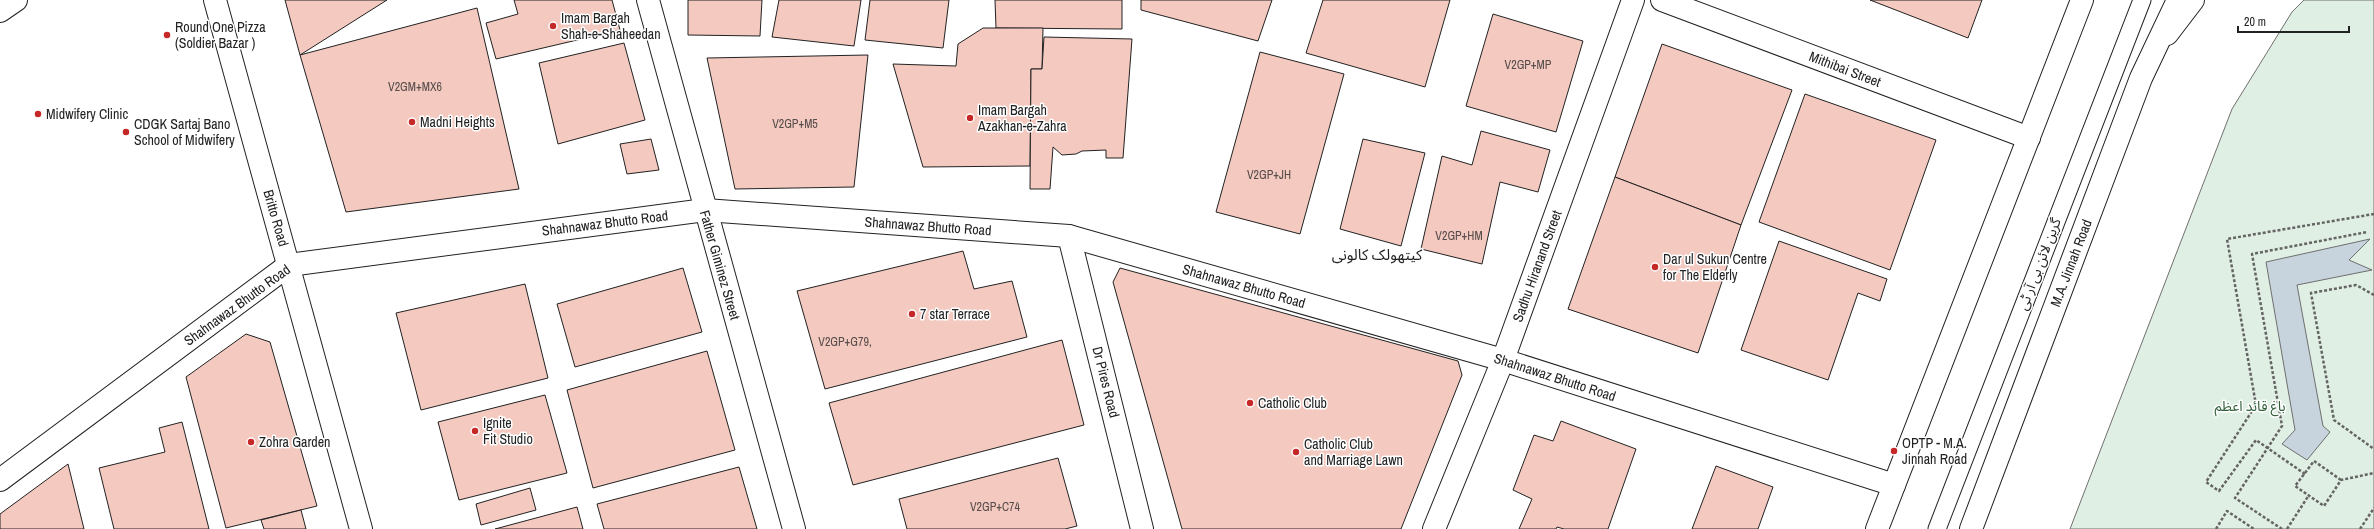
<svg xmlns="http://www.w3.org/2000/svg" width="2374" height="529" font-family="'Archivo Narrow','Noto Sans Arabic',sans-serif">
  <rect width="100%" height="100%" fill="#fff"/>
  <path fill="#e0efe3" stroke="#6f6f6f" d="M2304,0h70v529h-304l162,-420 60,-97z"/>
  <path fill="#c7d3dd" stroke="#6f6f6f" d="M2370,239l-21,21 23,10 -75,15 26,141 7,6 -23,28 -25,-16 13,-14 -29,-168z"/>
  <g fill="#f3c9c0" stroke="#222">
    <path d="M285,0h102l-87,55z"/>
    <path d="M514,0h98l8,30 -124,29 -10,-36 32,-9z"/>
    <path d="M688,0h74l-2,36 -72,-1z"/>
    <path d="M779,0h82l-7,46 -82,-9z"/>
    <path d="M870,0h79l-6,48 -78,-8z"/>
    <path d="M995,0h127v29l-126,-1z"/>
    <path d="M1141,0h131l-14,41 -117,-31z"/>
    <path d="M1323,0h127l-25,87 -119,-34z"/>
    <path d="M1870,0h112l-14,38z"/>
    <path d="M477,8l42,181 -173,23 -46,-157z"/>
    <path d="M1493,14l90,27 -27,91 -90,-26z"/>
    <path d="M983,28h60l-1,41h-11l-1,97 -107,1 -30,-103 63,2 2,-22z"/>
    <path d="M1044,37l88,2 -9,119h-17v-8l-24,1 -6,3 -14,1 -9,-8 -3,42h-20l1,-120h11z"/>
    <path d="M624,43l21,77 -87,24 -19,-81z"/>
    <path d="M1662,44l130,46 -51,135 -126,-48z"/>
    <path d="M1260,52l84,22 -44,160 -84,-22z"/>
    <path d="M868,55l-14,132 -119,2 -28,-131z"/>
    <path d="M1805,94l131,46 -46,130 -131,-48z"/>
    <path d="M1481,131l69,19 -12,42 -38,-10 -18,82 -61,-15 21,-93 30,9z"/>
    <path d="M651,139l8,31 -32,4 -7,-30z"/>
    <path d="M1363,139l62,14 -24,93 -61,-17z"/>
    <path d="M1615,177l126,48 -43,128 -130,-44z"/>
    <path d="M1779,241l108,38 -7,22 -22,-8 -30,87 -87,-30z"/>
    <path d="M963,251l11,38 38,-8 15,56 -202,52 -28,-98z"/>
    <path d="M683,268l19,64 -127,35 -18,-63z"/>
    <path d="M1120,268l338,93 4,14 -61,154h-219l-69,-247z"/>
    <path d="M525,284l23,94 -127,32 -25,-97z"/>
    <path d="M246,334l24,8 47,164 -91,22 -40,-151z"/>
    <path d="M1062,340l22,85 -231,60 -24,-82z"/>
    <path d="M707,351l28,99 -142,38 -26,-98z"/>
    <path d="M545,395l22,78 -108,27 -21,-78z"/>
    <path d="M1561,421l75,28 -28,80h-44l-7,-2 -1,2h-37l13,-30 -19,-9 21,-55 19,6z"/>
    <path d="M182,422l27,107h-95l-15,-61 66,-16 -6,-24z"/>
    <path d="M1058,458l19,68 -12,3h-158l-8,-30z"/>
    <path d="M68,464l16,65h-84v-15z"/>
    <path d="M1716,466l57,21 -15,42h-66z"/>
    <path d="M739,467l18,62h-153l-7,-25z"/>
    <path d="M530,488l6,22 -55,15 -5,-21z"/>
    <path d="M577,507l6,22h-88z"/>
    <path d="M301,510l5,19h-42l-3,-9z"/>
  </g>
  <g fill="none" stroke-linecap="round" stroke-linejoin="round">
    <g stroke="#222" stroke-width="19">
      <path id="service" d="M1937,529l205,-529"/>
    </g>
    <g stroke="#222" stroke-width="24">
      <g id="minor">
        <path d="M648,0l146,529"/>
        <path d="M1662,0l367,138"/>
        <path d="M1069,236l73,293"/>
        <path d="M1434,529l69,-169 130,-360"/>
      </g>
    </g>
    <g stroke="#222" stroke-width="24">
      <g id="tertiary">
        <path d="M215,0l146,529"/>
        <path d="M0,480l289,-215 416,-55 364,26 434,124 391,125"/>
      </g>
    </g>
    <g stroke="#222" stroke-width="24">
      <path id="secondary" d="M0,11l16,-11"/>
    </g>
    <g stroke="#222" stroke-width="24">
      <path id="primary" d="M2167,34l26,-34"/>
    </g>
    <g stroke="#222" stroke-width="24">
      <g id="trunk">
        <path d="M1877,529l205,-529"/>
        <path d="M1971,529l170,-451 37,-78"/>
      </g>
    </g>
    <g stroke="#646464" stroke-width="2.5" stroke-dasharray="3 2" stroke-linecap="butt">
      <path d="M2374,295l-18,-10 -45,8 23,127 40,29"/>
      <path d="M2305,474l-49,-34 -37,51 -13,-9 50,-77 -29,-166 147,-25"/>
      <path d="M2341,480l-27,-19 -19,25 29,20 17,-26 33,-7"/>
      <path d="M2216,529l11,-18 27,18"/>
      <path d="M2282,529l-47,-31 47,-72 -30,-172 115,-22"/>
      <path d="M2287,529l22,-34"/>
      <path d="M2360,529l14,-21"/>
    </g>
    <use href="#service" stroke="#fff" stroke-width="17"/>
    <use href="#minor" stroke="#fff" stroke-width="22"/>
    <use href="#tertiary" stroke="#fff" stroke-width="22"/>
    <use href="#secondary" stroke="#fff" stroke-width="22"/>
    <use href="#primary" stroke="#fff" stroke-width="22"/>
    <use href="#trunk" stroke="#fff" stroke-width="22"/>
  </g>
  <g fill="#c62828" stroke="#fff" stroke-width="1.5">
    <circle cx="553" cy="26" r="4"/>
    <circle cx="167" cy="35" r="4"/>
    <circle cx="38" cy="114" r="4"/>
    <circle cx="970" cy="118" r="4"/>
    <circle cx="412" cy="122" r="4"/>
    <circle cx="126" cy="132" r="4"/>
    <circle cx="1655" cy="267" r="4"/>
    <circle cx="912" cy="314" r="4"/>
    <circle cx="1250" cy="403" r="4"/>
    <circle cx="475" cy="431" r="4"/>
    <circle cx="251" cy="442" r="4"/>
    <circle cx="1894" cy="451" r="4"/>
    <circle cx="1296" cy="452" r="4"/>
  </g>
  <g text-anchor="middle" stroke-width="3" stroke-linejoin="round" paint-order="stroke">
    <g font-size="12" fill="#564c4a">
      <text x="1528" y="69">V2GP+MP</text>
      <text x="415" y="91">V2GM+MX6</text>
      <text x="795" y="128">V2GP+M5</text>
      <text x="1269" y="179">V2GP+JH</text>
      <text x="1459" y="240">V2GP+HM</text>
      <text x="845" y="346">V2GP+G79,</text>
      <text x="995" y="511">V2GP+C74</text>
    </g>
    <g font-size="14" fill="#222" stroke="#fff" text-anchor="start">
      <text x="561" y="23">Imam Bargah<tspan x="561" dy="16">Shah-e-Shaheedan</tspan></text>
      <text x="175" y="32">Round One Pizza<tspan x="175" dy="16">(Soldier Bazar )</tspan></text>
      <text x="978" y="115">Imam Bargah<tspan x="978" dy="16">Azakhan-e-Zahra</tspan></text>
      <text x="46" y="119">Midwifery Clinic</text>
      <text x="420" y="127">Madni Heights</text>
      <text x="134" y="129">CDGK Sartaj Bano<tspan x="134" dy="16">School of Midwifery</tspan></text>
      <text x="1663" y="264">Dar ul Sukun Centre<tspan x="1663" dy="16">for The Elderly</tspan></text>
      <text x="920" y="319">7 star Terrace</text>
      <text x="1258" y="408">Catholic Club</text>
      <text x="483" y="428">Ignite<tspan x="483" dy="16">Fit Studio</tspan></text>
      <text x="259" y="447">Zohra Garden</text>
      <text x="1902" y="448">OPTP - M.A.<tspan x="1902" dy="16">Jinnah Road</tspan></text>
      <text x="1304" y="449">Catholic Club<tspan x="1304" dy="16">and Marriage Lawn</tspan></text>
    </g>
    <g font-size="14" fill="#222" stroke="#fff">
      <text transform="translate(1845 69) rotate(21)" y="5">Mithibai Street</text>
      <text transform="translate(276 218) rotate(74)" y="5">Britto Road</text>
      <text transform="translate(605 223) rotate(-7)" y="5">Shahnawaz Bhutto Road</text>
      <text transform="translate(928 226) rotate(4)" y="5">Shahnawaz Bhutto Road</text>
      <text transform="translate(2071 263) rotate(-69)" y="5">M.A. Jinnah Road</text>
      <text transform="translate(2039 264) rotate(-69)" y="5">گرین لائن بی آر ٹی</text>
      <text transform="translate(720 265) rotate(74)" y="5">Father Giminez Street</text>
      <text transform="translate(1537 266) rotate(-70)" y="5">Sadhu Hiranand Street</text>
      <text transform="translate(1244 286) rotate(16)" y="5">Shahnawaz Bhutto Road</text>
      <text transform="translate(237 305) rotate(-36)" y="5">Shahnawaz Bhutto Road</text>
      <text transform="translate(1555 377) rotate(18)" y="5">Shahnawaz Bhutto Road</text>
      <text transform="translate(1106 382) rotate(76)" y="5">Dr Pires Road</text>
    </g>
    <g font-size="14" fill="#2f5e38" stroke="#fff">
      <text x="2250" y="411">باغ قائد اعظم</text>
    </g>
    <g font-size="15" fill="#222" stroke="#fff">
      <text x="1377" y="260">کیتھولک کالونی</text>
    </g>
  </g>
  <path d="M2238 26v6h111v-6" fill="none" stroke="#222222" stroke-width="2"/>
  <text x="2244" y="26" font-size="12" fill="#222222" stroke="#ffffff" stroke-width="3" paint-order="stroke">20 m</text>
</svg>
